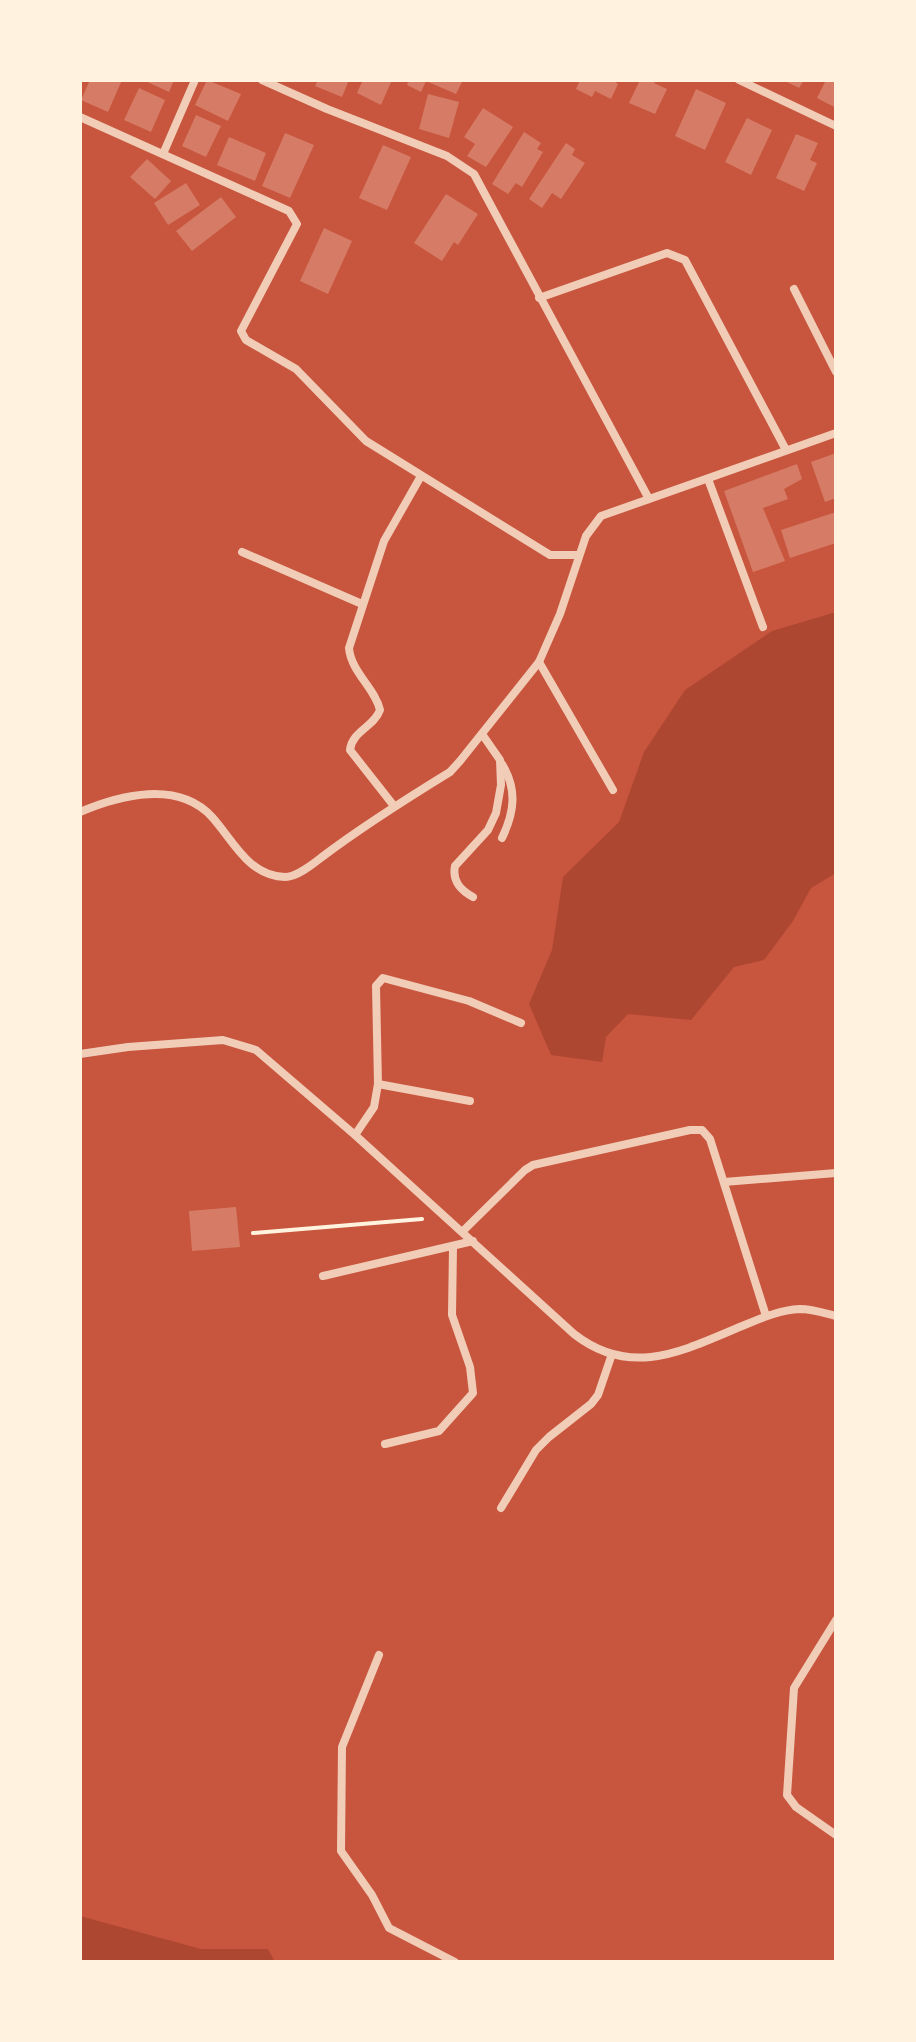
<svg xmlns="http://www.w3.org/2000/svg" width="916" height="2042" font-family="Lato,sans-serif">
  <rect width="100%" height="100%" fill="#c8553d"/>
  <g fill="#ae4732">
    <path d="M836,612v261l-25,15 -18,33 -29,39 -30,7 -43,53 -63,-6 -22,23 -4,25 -51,-7 -22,-51 23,-54 11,-73 56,-55 25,-70 41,-62 87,-59z"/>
    <path d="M80,1916l121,33h67l7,13h-195z"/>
  </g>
  <g fill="#d67c66">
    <path d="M90,80h32l-14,32 -27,-12z"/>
    <path d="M143,80h31l-5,12z"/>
    <path d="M207,80l34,14 -13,27 -33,-16z"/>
    <path d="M318,80h31l-7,17 -27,-11z"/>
    <path d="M363,80h29l-11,25 -24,-12z"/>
    <path d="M409,80h54l-7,14 -30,-13 -5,11 -14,-7z"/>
    <path d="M580,80h33l5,4 -7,15 -16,-8 -3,6 -16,-8z"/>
    <path d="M640,80h16l-2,3 13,6 -12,25 -26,-11z"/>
    <path d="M783,80h21l-5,8z"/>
    <path d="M826,80l10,2v26l-19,-10z"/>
    <path d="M139,88l26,12 -14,32 -27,-12z"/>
    <path d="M696,89l30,14 -21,47 -30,-14z"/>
    <path d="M428,94l31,8 -10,36 -30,-9z"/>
    <path d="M483,108l30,19 -27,40 -19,-11 8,-12 -11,-7z"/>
    <path d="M196,115l25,11 -15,31 -24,-11z"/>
    <path d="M747,118l25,12 -21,45 -26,-13z"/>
    <path d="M524,132l17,11 -4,6 6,3 -21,35 -6,-4 -8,11 -16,-10z"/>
    <path d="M285,133l29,12 -24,53 -28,-12z"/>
    <path d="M796,134l22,9 -8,17 7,3 -13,28 -28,-13z"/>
    <path d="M229,137l37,16 -11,28 -38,-16z"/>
    <path d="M566,143l9,6 -3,6 13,8 -24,36 -9,-6 -10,15 -13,-9z"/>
    <path d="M383,145l28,12 -24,53 -28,-12z"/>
    <path d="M147,159l24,22 -16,18 -25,-22z"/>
    <path d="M186,183l14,22 -32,20 -14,-22z"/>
    <path d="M446,194l32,20 -20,31 -4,-3 -12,19 -28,-18z"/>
    <path d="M221,197l15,20 -44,34 -16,-20z"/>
    <path d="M324,228l28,13 -24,53 -28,-13z"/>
    <path d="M836,453v45l-11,4 -14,-40z"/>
    <path d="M797,464l5,15 -18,10 4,10 -25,9 22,53 -32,11 -29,-81z"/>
    <path d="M836,512v31l-46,15 -9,-28z"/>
    <path d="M236,1207l4,40 -48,4 -3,-40z"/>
  </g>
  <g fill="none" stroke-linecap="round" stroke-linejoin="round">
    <path stroke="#fff3e0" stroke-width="4" d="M253,1233l169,-14"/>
    <g stroke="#f1ccb7" stroke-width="8">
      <path d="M262,80l65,29 120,47 27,18 175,325"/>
      <path d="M739,80l97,46"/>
      <path d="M80,117l209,94 8,13 -56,107 5,9 50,29 70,72 184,114h29"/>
      <path d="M163,154l32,-74"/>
      <path d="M794,289l42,83"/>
      <path d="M539,298l128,-45 18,7 101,190"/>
      <path d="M708,479l55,148"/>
      <path d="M242,552l120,52"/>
      <path d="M539,662l74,128"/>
      <path d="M502,764c15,25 13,47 0,74"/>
      <path d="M394,806l-44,-56c2,-19 24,-23 30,-40 -5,-22 -29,-38 -31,-62l35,-107 37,-65"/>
      <path d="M80,812c40,-17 98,-32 132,5 21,23 36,59 73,60 12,0 28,-13 37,-20 41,-31 84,-58 128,-85l10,-11 79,-99 21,-48 26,-78 15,-20 235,-83"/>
      <path d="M473,897c-13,-7 -21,-16 -18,-31l33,-36 8,-17 5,-28 -1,-25 -18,-26"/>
      <path d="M80,1054l48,-7 95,-7 33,10 99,85 219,199c59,46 112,15 173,-10 17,-7 34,-14 53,-15 12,0 24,4 36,7"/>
      <path d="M378,1084l92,17"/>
      <path d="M355,1135l19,-28 4,-23 -2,-98 7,-8 86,23 52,22"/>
      <path d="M724,1182l112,-9"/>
      <path d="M463,1231l62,-61 8,-5 157,-35h12l8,9 56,177"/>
      <path d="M323,1276l150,-35"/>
      <path d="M385,1444l54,-13 34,-38 -3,-26 -18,-52 1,-68"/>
      <path d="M501,1508l35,-58 13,-13 42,-33 7,-9 14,-41"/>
      <path d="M836,1620l-42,68 -7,107 9,12 40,28"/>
      <path d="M379,1655l-37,92 -1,104 31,44 17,33 66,34"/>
    </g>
  </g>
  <rect width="916" height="2042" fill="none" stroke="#fff3e0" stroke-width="164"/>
</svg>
